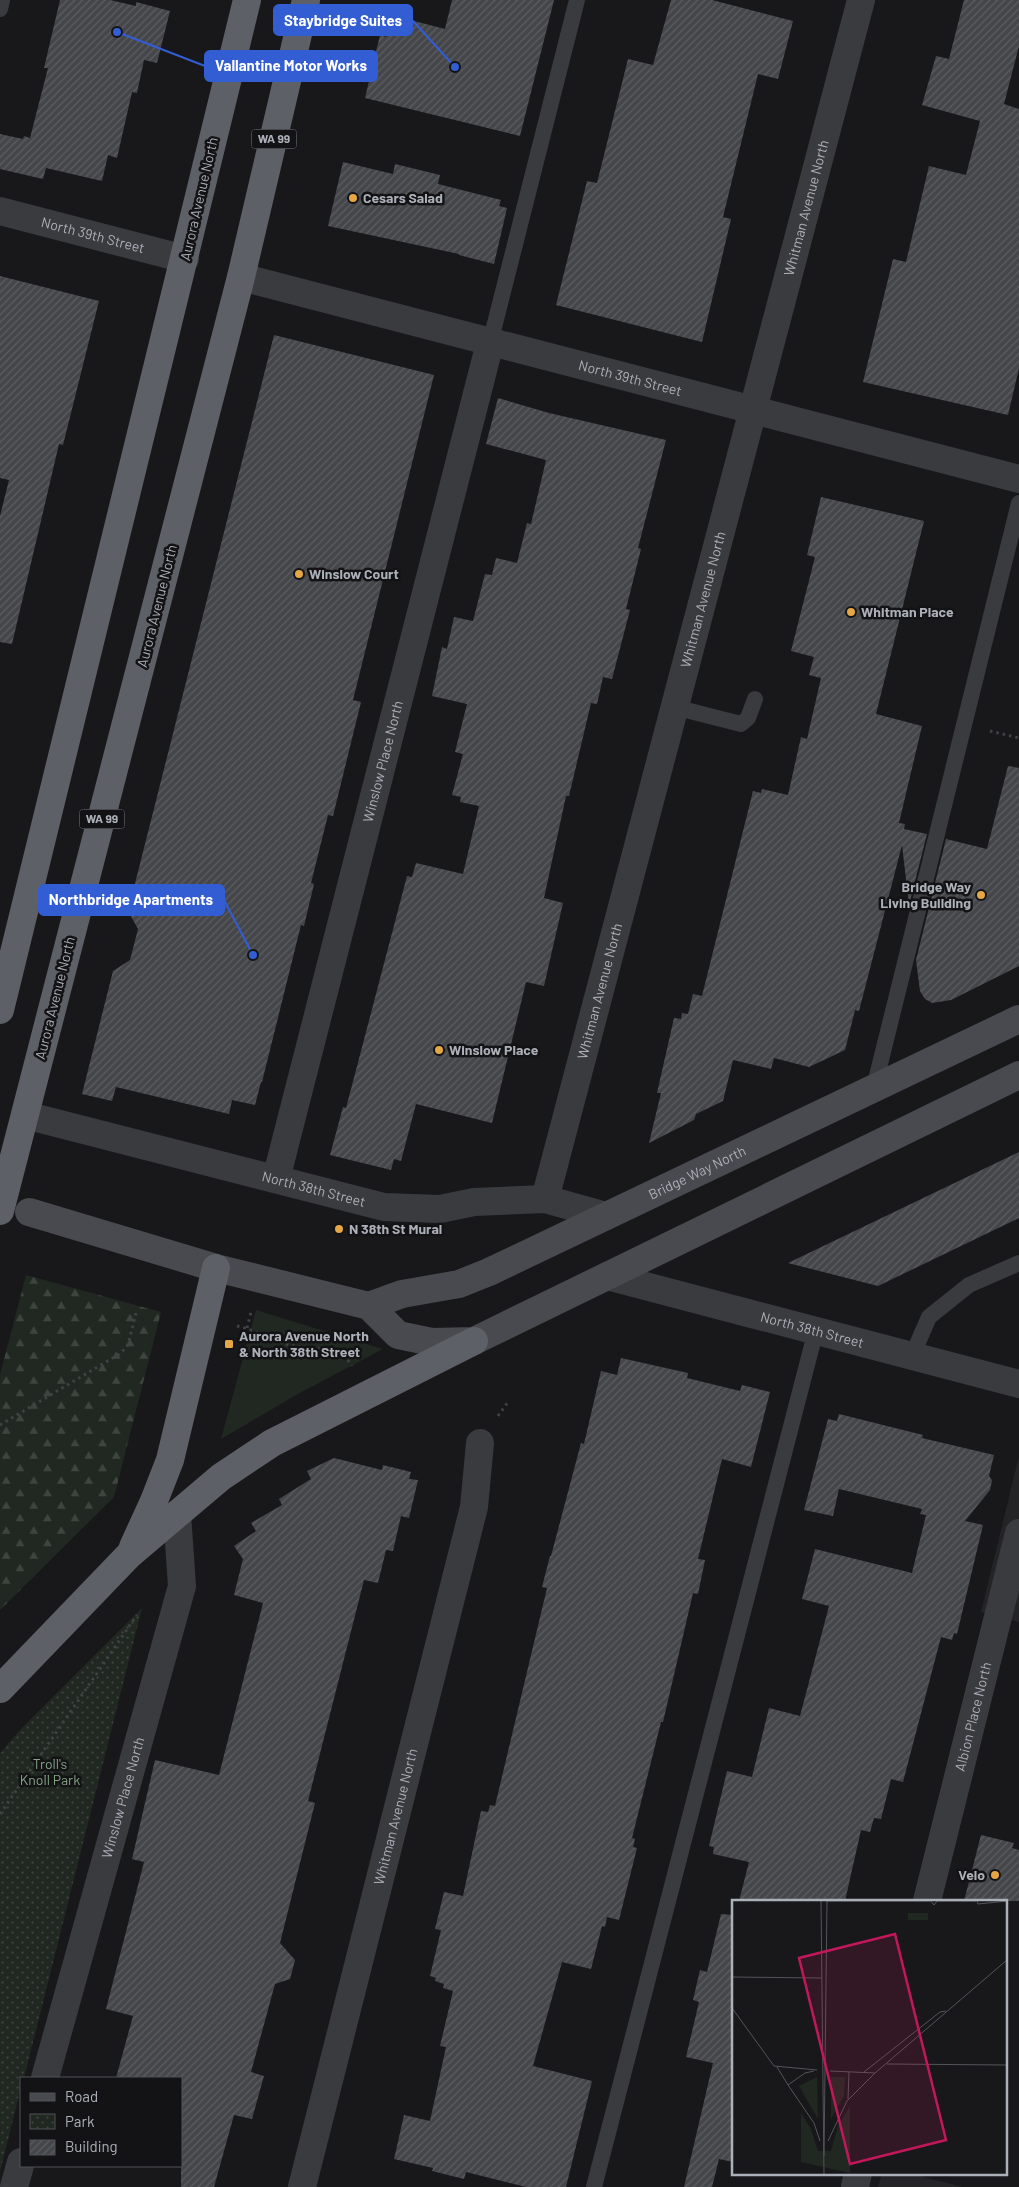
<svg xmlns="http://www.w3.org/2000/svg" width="1019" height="2187" font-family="Barlow,sans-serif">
  <defs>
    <pattern id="forest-firs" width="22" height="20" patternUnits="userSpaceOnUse" patternTransform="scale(1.25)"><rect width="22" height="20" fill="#202821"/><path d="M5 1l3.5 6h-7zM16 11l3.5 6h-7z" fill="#3e453f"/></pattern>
    <pattern id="park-dots" width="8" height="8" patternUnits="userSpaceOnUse" patternTransform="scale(1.25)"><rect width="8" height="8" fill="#202821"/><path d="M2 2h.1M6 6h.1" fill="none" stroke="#3e453f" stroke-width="1.8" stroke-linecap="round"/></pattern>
    <pattern id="building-hatch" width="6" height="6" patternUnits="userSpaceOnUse" patternTransform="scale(1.25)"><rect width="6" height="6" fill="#45464a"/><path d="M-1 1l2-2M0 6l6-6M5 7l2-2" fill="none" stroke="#5d5e62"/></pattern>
  </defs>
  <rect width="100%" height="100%" fill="#18181a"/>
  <g fill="#242427">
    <path d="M1019,1456v166l-38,-10z"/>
    <path d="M882,2173h27l53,14h-84z"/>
  </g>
  <path fill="#202821" d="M256,1310l127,39 -85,45 -77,45z"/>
  <path fill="url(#forest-firs)" d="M26,1275l135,37 -47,185 -114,113v-235z"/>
  <path fill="url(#park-dots)" d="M142,1608l-118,470h-3v9l-21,85v-419l21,-24z"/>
  <g fill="url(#building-hatch)">
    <path d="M60,0h50l26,6v-4l34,9 -13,52 -13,-3 -7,33 -5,-1 -15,66 -9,-3 -6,26 -56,-13 -3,11 -43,-10v-35l23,5 1,-3 6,2 18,-70h-4z"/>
    <path d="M452,0h102l-34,136 -155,-38 15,-63 6,2 5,-22 54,14z"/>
    <path d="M671,0h41l81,21 -15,58 -20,-5 -35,143 8,2 -29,123 -146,-37 31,-124 10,2 31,-124 25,6z"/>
    <path d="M964,0h55v46l-15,58 15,5v259l-11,47 -145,-33 30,-123 13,3 23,-96 37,9 14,-54 -58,-16 14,-49 13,3z"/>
    <path d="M343,162l50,12 2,-10 45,11 -2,9 63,16 -2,6 8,2 -13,56 -35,-9v-1l-131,-28z"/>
    <path d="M0,276l99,25 -36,144 -4,-1 -47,200 -12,-2v-126l9,-36 -9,-2z"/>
    <path d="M274,335l160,40 -81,325 8,2 -28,114 -5,-1 -17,68 3,1 -10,42 -3,-1 -39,157h-1l-6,23 -23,-5 -3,14 -113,-27 -4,14 -30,-7 31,-123 17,-11 8,-31 -10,-18z"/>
    <path d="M498,398l51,15 117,27 -28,108 3,1 -15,60 4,1 -18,69 -9,-2 -6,27 -6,-1 -22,93h-3l-22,102 19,5 -19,83 -18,-4 -34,141 -76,-19 -15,57 -7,-2 -3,11 -61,-15 13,-48 3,1 61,-232 5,1 4,-14 47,11 16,-68 -19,-4 1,-5 -9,-2 11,-41 -8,-2 12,-48 -35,-8 10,-49 5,2 7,-32 19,4 12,-47 7,1 4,-17 21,5 10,-40 4,1 15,-64 -60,-16z"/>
    <path d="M821,497l103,24 -48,193 46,12 -23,97 6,1 -1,5 23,5 -18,71 -7,-60 -43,166 -4,-1 -10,40 -36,17 -35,-9 -3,11 -38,-9 -10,41 -27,13 -2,6 -45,23 12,-50h-4l17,-75 7,1 1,-6 6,1 5,-20 9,2 51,-205 8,2 1,-4 26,6 13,-58 6,2 14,-61 -12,-3 5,-18 -23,-6 24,-94 -8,-2z"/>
    <path d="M1008,766l11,2v198l-68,34 -19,3 -7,-4 -5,-8 -4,-31 30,-121 41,10z"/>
    <path d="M1019,1152v66l-141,68 -90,-23z"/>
    <path d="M621,1358l67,15 -1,5 53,13 2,-6 28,7 -19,75 -29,-8 -24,100 7,1 -7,34 -5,-1 -30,129h-2l-29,116 3,1 -2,8 4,1 -18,72 -12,-3 -2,10 -3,-1 -11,43 -29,-7 -29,104 59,15 -26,106h-40l-60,-15 -2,7 -32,-8 1,-3 -39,-9 10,-44 26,6 16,-74 -6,-1 13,-55 -10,-3 1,-4 -9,-3 1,-3 -6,-2 11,-46 -6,-1 9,-37 19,4 18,-85 7,1 2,-7 5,1 52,-218 -5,-1 8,-31h1l30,-113 3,1 17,-73 16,4z"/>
    <path d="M839,1414l84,21 -1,3 72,17 -5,21 3,4 -2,10 -25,31 18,4 -26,109 -3,-1 -2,7 -11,-3 -38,145 -12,-3 -10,40 -7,-1 -4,14 -9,-2 -16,71h-106l10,-39 -36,-8 1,-7 -5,-1 18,-75 25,6 17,-69 31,8 29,-110 -27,-7 13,-50 97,24 14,-58 -6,-1 2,-5 -83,-20 -6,27 -29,-6 24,-91 9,2z"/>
    <path d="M334,1458l48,12 1,-5 28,7 -2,7 9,1 -9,38 -8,-2 -8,35 -7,-1 -8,33 -14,-3 -56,221 7,2 -35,140 15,17 -5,19 -15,5 -24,88 13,4 -12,43 -18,-4 -20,72h-33v-109h-65l17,-62 -27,-7 38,-147 -12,-3 23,-99 64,15 44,-172 -29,-8 9,-36 -9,-13 22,-15 -5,-8 31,-18 -3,-6 32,-20 -4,-8z"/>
    <path d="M981,1835l33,8 -2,5 7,2v51h-55z"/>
    <path d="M721,1914l12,1v247l-14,-3 -7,28h-28l29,-124 -27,-6 13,-55 -6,-2 7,-30 7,2z"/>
  </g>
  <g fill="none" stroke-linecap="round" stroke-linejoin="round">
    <g stroke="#404246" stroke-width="3" stroke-dasharray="2.5 4" stroke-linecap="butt">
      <path d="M990,731l29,7"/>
      <path d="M237,1326c18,4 35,14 53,19 19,5 50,0 62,21"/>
      <path d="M247,1328l4,-16"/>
      <path d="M498,1416l10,-14"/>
      <path d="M0,1425l121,-72 7,-8 8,-32"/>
      <path d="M0,1814l137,-199"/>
    </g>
    <g stroke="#3a3b3f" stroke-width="16">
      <path d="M0,9l2,-9"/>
      <path d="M490,343l87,-343"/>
      <path d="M674,707l67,17 7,-6 7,-19"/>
      <path d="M874,1088l145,-585"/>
      <path d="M912,1356l17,-39 40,-32 50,-22"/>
      <path d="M594,2187l222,-857"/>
    </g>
    <g stroke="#3a3b3f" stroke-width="28">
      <path id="s1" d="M241,277l778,202"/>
      <path id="s2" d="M25,1115l359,92 56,2 34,-7 71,-3 61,17"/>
      <path id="s3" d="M276,1179l214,-836"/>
      <path id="s4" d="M545,1199l316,-1199"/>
      <path id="s5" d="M927,1901l92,-368"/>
      <path id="s6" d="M45,2078l137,-492 -5,-72"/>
      <path d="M14,2187l7,-25"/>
      <path id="s7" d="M302,2187l172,-680 6,-64"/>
      <path d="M855,2187l3,-14"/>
    </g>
    <g stroke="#3a3b3f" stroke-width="28">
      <path id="s8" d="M0,211l185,48"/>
      <path id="s9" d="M607,1276l412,108"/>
    </g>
    <g stroke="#484a4f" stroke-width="28">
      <path d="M29,1212l187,56 153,38 29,29 34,7 42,-1 545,-266"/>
      <path id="s10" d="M369,1306l33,-12 57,-10 30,-12 530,-253"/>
    </g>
    <g stroke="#5e6067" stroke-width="28">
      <path d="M0,1010l247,-1010"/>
      <path d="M0,1211l241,-934 65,-277"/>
      <path d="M133,1547l21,-46 16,-41 46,-192"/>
      <path d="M0,1689l129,-134 92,-78 51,-34 202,-102"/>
    </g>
  </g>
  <g fill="#e5a645" stroke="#131315" stroke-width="2">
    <circle cx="353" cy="198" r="5"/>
    <circle cx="299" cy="574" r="5"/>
    <circle cx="851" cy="612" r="5"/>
    <circle cx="981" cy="895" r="5"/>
    <circle cx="439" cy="1050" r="5"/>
    <circle cx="339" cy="1229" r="5"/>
    <rect x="224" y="1339" width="10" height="10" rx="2.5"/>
    <circle cx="995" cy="1875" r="5"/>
  </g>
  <g text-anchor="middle" stroke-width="5" stroke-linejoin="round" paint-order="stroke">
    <g fill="#131315" stroke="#7e8188" stroke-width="1">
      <rect x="251.5" y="129.5" width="45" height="19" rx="4"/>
      <rect x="79.5" y="809.5" width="45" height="19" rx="4"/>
    </g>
    <g font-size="12" font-weight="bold" fill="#acb0b9">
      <text x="274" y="143">WA 99</text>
      <text x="102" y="823">WA 99</text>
    </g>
    <g font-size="14" font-weight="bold" fill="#acb0b9" stroke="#131315" text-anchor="start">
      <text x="363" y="203">Cesars Salad</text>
      <text x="309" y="579">Winslow Court</text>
      <text x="861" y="617">Whitman Place</text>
      <text x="971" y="892" text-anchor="end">Bridge Way<tspan x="971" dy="16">Living Building</tspan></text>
      <text x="449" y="1055">Winslow Place</text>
      <text x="349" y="1234">N 38th St Mural</text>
      <text x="239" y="1341">Aurora Avenue North<tspan x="239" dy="16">&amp; North 38th Street</tspan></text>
      <text x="985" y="1880" text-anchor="end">Velo</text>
    </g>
    <g font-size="14" fill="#acb0b9" stroke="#131315">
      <text transform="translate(199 199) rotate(-77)" y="5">Aurora Avenue North</text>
      <text dy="5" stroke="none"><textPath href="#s4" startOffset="1025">Whitman Avenue North</textPath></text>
      <text dy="5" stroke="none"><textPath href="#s8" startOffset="96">North 39th Street</textPath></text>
      <text dy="5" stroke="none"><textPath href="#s1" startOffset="402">North 39th Street</textPath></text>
      <text dy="5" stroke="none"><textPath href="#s4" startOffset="620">Whitman Avenue North</textPath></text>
      <text transform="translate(157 606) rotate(-76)" y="5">Aurora Avenue North</text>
      <text dy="5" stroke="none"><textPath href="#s3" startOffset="431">Winslow Place North</textPath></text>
      <text dy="5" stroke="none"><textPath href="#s4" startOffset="215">Whitman Avenue North</textPath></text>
      <text transform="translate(55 998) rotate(-76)" y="5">Aurora Avenue North</text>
      <text dy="5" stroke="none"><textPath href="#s10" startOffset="356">Bridge Way North</textPath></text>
      <text dy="5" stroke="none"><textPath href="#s2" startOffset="298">North 38th Street</textPath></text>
      <text dy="5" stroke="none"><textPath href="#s9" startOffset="212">North 38th Street</textPath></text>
      <text dy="5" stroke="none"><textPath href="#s5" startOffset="190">Albion Place North</textPath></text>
      <text dy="5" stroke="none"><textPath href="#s6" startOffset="291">Winslow Place North</textPath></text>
      <text dy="5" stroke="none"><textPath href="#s7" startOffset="382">Whitman Avenue North</textPath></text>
    </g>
    <g font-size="14" fill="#84a284" stroke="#131315">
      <text x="50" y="1769">Troll's<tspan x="50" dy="16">Knoll Park</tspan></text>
    </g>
  </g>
  <g transform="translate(732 1900)">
    <rect width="275" height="275" fill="#18181a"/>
    <path d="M85,177l1,42 -19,-33zM99,177h14l-1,19 -13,23z" fill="#202821"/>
    <path d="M118,206v67l-49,-11v-49l10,16 7,22h13l7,-25z" fill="#202821"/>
    <path d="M176,13h20v7h-20zM69,213l6,13 3,12h-9z" fill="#202821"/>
    <path fill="none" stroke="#53555a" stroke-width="1" d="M89,0l3,275M198,0l4,5 3,-4h39M245,0l1,4 29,-3M95,1h103M0,77l90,1M0,108l42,58 43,4M155,164l120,1M45,167l11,18 17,-12 9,-2M98,171l45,2 132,-113M132,172l76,-60 6,-1M56,185l26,38 6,18M116,199l1,-27M96,241l19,-40 28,-28M92,256l3,-256"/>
    <path fill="#c2185b" fill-opacity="0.15" stroke="#c2185b" stroke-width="2.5" d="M163,34l51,206 -96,24 -51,-206z"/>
    <rect width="275" height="275" fill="none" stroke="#acb0b9" stroke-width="2.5"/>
  </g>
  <path fill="none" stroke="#325dd3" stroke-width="2" d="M455 67L412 20M117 32L205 66M253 955L224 900"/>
  <g fill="#325dd3" stroke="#131315" stroke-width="2">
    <circle cx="455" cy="67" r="5"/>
    <circle cx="117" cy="32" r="5"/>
    <circle cx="253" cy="955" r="5"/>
  </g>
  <g fill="#325dd3" stroke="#325dd3" stroke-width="2">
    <rect x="274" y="5" width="138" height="30" rx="5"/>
    <rect x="205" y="51" width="172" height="30" rx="5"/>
    <rect x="39" y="885" width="185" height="30" rx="5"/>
  </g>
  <g font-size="15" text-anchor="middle" font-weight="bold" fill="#fff">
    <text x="343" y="26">Staybridge Suites</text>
    <text x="291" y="71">Vallantine Motor Works</text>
    <text x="131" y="905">Northbridge Apartments</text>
  </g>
  <rect x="20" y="2077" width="162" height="90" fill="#131315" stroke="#505257"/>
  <rect x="30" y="2093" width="25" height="8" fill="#484a4f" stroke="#505257"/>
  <text x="65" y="2102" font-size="15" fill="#acb0b9">Road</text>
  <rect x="30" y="2114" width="25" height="15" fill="url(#park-dots)" stroke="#505257"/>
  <text x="65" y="2127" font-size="15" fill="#acb0b9">Park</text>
  <rect x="30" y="2140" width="25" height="15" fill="url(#building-hatch)" stroke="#505257"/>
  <text x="65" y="2152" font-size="15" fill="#acb0b9">Building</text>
</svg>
